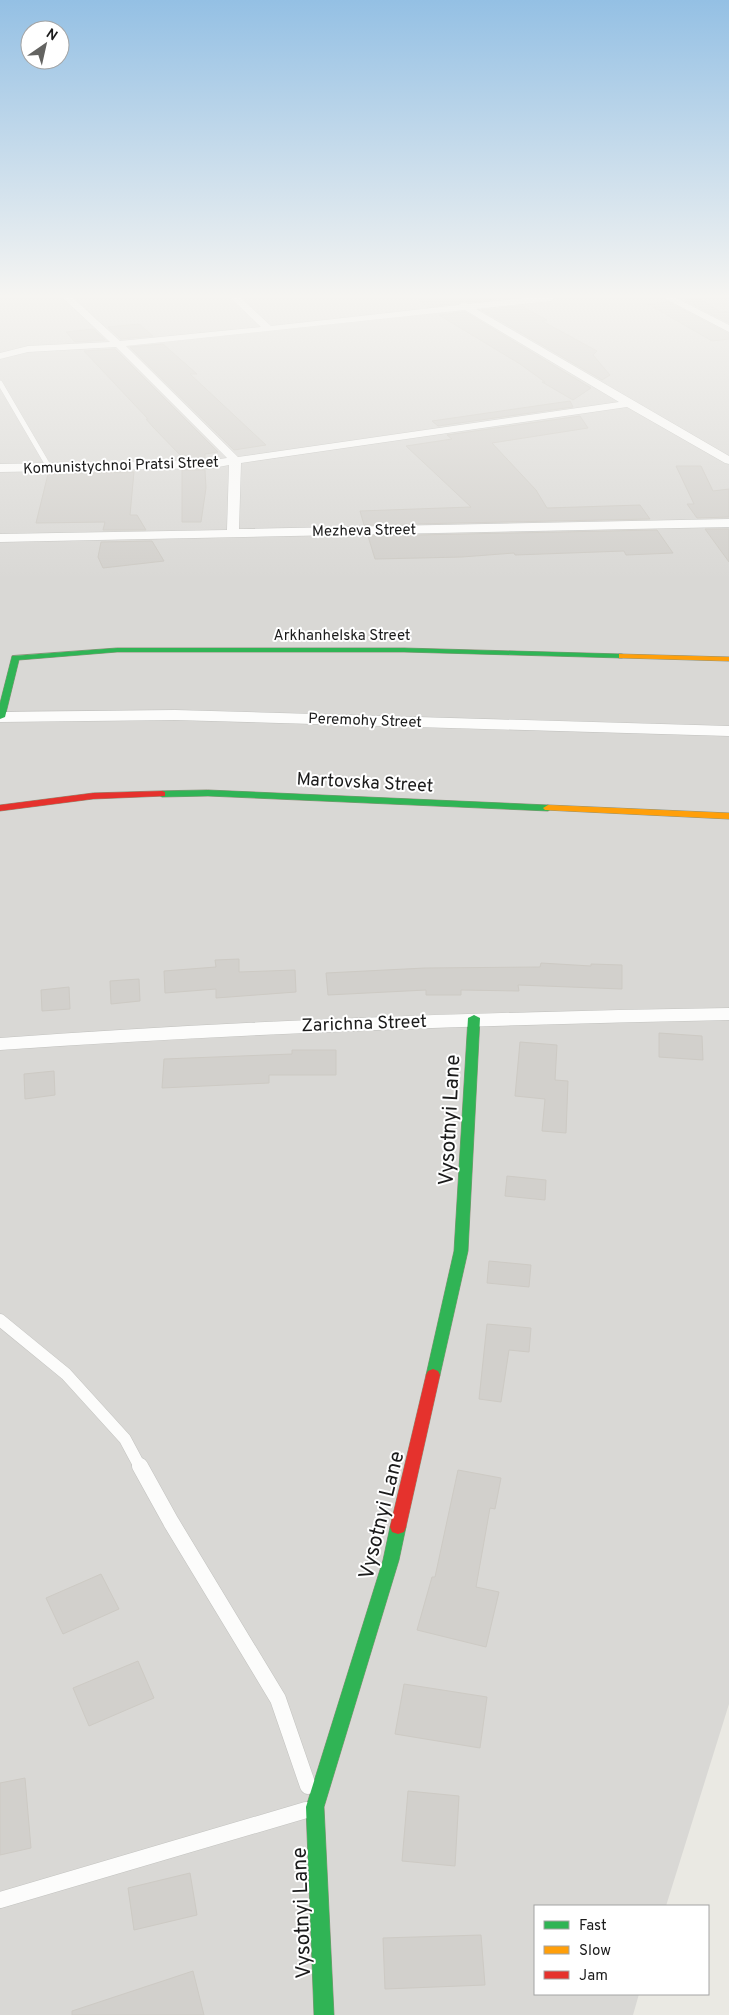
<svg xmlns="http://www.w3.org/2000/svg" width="729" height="2015" font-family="Overpass,sans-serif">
  <rect width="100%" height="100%" fill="#eae9e3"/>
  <path fill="#d9d8d5" d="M0,298h729v1406l-63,202h-131v88h104l-6,21h-633z"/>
  <g fill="#d2d0cc" stroke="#cdcac4">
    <path d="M417,298h87l-36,4 -4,-2 -6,3 -30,4z"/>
    <path d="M700,299l21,13 8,-1v12l-44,-23z"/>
    <path d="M668,302l61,32v5l-17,2 -64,-37z"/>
    <path d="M521,306l26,14 -5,1 55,30 -4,4 17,20 -8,5 -120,-70z"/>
    <path d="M465,312l126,76 -18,12 -31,-18h3l-25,-18 -81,-49z"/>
    <path d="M139,324l14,12 -32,3 -13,-12z"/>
    <path d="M93,329l12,11 -30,2 -9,-10z"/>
    <path d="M163,344l34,30h-7l76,71 -32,5 -104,-103z"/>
    <path d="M115,349l103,103 -13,2v4l-22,1v-4h-3l-27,-28 -7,-8h2l-64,-68z"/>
    <path d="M570,401l3,6 -135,19 -6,-5z"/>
    <path d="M580,416l8,12 -96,15 44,47 11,18 93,-3 10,14 -286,6 -4,-14 111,-4 -65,-61 46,-7 -5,-4z"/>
    <path d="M676,466h25l12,25 16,-2v28l-32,1 -10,-14h7z"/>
    <path d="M182,470h23l1,18 -5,34h-19z"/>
    <path d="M134,472l-4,43h7l9,15h-43l2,-8 -69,1 12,-49z"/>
    <path d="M705,529h24v33z"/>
    <path d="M657,530l16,23 -47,2 -2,-4 -109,4 -1,-2 -52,4 -87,2 -7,-23z"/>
    <path d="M152,541l12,20 -61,7 -5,-11 3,-15z"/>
    <path d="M239,959v13l56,-2 1,22 -80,6v-9l-51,4 -1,-22 52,-4 -1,-7z"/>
    <path d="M541,963l50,3v-2l31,1v24l-104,-4 1,6 -58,-1v5h-35v-5l-98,5 -2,-22 99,-5 115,-1z"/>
    <path d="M139,979l1,22 -29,3 -1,-23z"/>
    <path d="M69,987l1,22 -28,2 -1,-21z"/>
    <path d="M659,1033l43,3 1,24 -44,-3z"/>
    <path d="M520,1042l37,3 -2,35 13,1 -2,52 -24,-2 3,-32 -30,-3z"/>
    <path d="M292,1050h44v25h-67v8l-107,5 2,-29 128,-5z"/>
    <path d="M54,1071l1,24 -30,4 -1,-25z"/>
    <path d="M507,1176l39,4 -1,20 -40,-4z"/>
    <path d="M489,1261l42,4 -2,22 -42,-4z"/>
    <path d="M487,1324l44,4 -2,24 -20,-2 -8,52 -22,-3z"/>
    <path d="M458,1470l43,8 -6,31 -5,-1 -14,79 23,5 -13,55 -69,-17 15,-53h3z"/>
    <path d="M101,1574l18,35 -56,25 -17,-36z"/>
    <path d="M138,1661l16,37 -65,28 -16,-38z"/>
    <path d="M404,1684l83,13 -7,51 -85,-14z"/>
    <path d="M25,1778l6,70 -31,7v-72z"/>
    <path d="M408,1791l51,5 -4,70 -53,-5z"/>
    <path d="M190,1873l7,42 -63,15 -6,-42z"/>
    <path d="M481,1935l4,50 -100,4 -2,-51z"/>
    <path d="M193,1971l11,44h-132v-4z"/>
  </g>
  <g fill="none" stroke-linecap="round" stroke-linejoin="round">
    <g stroke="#c2c2bf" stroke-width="5.5">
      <path id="lane-far2" d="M0,383l49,84"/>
    </g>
    <g stroke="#c2c2bf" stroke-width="13">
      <path id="lane-far1" d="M0,1320l66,54 59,65 15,28"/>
    </g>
    <g stroke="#c2c2bf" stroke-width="17">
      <g id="lane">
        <path d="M140,1466l31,56 107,177 30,87"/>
        <path d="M0,1900l306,-90"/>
      </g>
    </g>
    <g stroke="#c2c2bf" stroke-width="1">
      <g id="street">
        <path d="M63,298h10l47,43 141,-14 -30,-29h10l30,28 188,-21 4,-3 5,2 56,-6h31l-4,3 -75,8 253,147v8l-4,-1 -98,-56 -386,56 -2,66 490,-10v8l-729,15v-8l227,-4 2,-65 -16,3 -213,4v-8l213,-4 14,-2 -111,-111 -88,5 -28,7v-6l28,-7 82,-4zM465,310l154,92 -381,55 -112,-111z"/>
        <path d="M664,298h12l53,27v7z"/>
        <path d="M175,710l554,16v10l-554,-16 -175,2v-10z"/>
        <path d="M729,1008v12c-243,5 -486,13 -729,30v-12c243,-18 486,-26 729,-30z"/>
      </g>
    </g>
    <g stroke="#8f937c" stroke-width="1">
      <g id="fast">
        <path d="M117,648h287l218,6 4,2 -4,2 -218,-6h-287l-98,8 -14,57 -5,2v-16l12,-47z"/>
        <path d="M208,790l340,15 5,3 -5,3 -340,-15 -46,1 -5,-3 5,-3z"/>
        <path d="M474,1015l6,3 -12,233 -28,124 -2,4 -5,2 -5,-2 -2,-4 28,-124 14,-233z"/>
        <path d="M398,1520l6,2 2,5 -7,33 -75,247 10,208h-20l-8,-208 77,-247 7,-33 2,-5z"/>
      </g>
    </g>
    <g stroke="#8f937c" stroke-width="1">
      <g id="slow">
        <path d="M619,654l110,3v4l-107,-3h-3z"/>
        <path d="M548,805l181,8v6l-184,-9 -2,-2z"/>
      </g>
    </g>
    <g stroke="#8f937c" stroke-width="1">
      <g id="jam">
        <path d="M162,791l3,1v4l-72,3 -93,12v-6l93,-12z"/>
        <path d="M433,1369l5,2 2,4 -34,152 -2,5 -6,2 -6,-2 -2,-5 36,-152 2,-4z"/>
      </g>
    </g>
    <use href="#lane-far2" stroke="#fcfcfb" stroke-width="5"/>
    <use href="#lane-far1" stroke="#fcfcfb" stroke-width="12"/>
    <use href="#lane" stroke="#fcfcfb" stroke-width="16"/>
    <use href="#street" fill="#fcfcfb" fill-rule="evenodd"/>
    <use href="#fast" fill="#30b455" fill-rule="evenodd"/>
    <use href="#slow" fill="#ff9f0a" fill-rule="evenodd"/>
    <use href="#jam" fill="#e5322d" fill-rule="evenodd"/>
  </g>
  <linearGradient id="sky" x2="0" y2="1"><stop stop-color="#94c0e4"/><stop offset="0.51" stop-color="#f6f5f2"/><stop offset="1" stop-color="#f6f5f2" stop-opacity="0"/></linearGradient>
  <rect width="729" height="580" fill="url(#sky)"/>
  <g text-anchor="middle" stroke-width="4" stroke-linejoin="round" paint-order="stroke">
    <g font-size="15" fill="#1b1b1b" stroke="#fff">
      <text transform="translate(121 465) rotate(-2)" y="5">Komunistychnoi Pratsi Street</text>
      <text transform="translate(364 530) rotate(-1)" y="5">Mezheva Street</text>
      <text x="342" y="640">Arkhanhelska Street</text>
      <text transform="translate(365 720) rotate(2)" y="5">Peremohy Street</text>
    </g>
    <g font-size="18" fill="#1b1b1b" stroke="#fff">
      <text transform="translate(365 782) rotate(3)" y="6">Martovska Street</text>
      <text transform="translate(364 1023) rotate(-2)" y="6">Zarichna Street</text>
    </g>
    <g font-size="21" fill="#1b1b1b" stroke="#fff">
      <text transform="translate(449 1120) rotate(-87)" y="7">Vysotnyi Lane</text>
      <text transform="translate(381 1515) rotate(-76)" y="7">Vysotnyi Lane</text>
      <text transform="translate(301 1913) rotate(-92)" y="7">Vysotnyi Lane</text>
    </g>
  </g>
  <rect x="534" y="1905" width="175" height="90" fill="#ffffff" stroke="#a4a4a4"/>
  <rect x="544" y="1921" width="25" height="8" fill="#30b455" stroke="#a4a4a4"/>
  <text x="579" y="1930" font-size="15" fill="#1b1b1b">Fast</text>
  <rect x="544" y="1946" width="25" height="8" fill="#ff9f0a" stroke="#a4a4a4"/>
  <text x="579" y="1955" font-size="15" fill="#1b1b1b">Slow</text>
  <rect x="544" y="1971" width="25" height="8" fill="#e5322d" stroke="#a4a4a4"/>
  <text x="579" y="1980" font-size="15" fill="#1b1b1b">Jam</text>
  <g transform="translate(45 45) rotate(34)"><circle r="24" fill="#ffffff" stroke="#a4a4a4"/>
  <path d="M0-4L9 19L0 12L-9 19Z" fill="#636361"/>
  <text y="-8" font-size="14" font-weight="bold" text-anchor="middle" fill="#1b1b1b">N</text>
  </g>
</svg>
